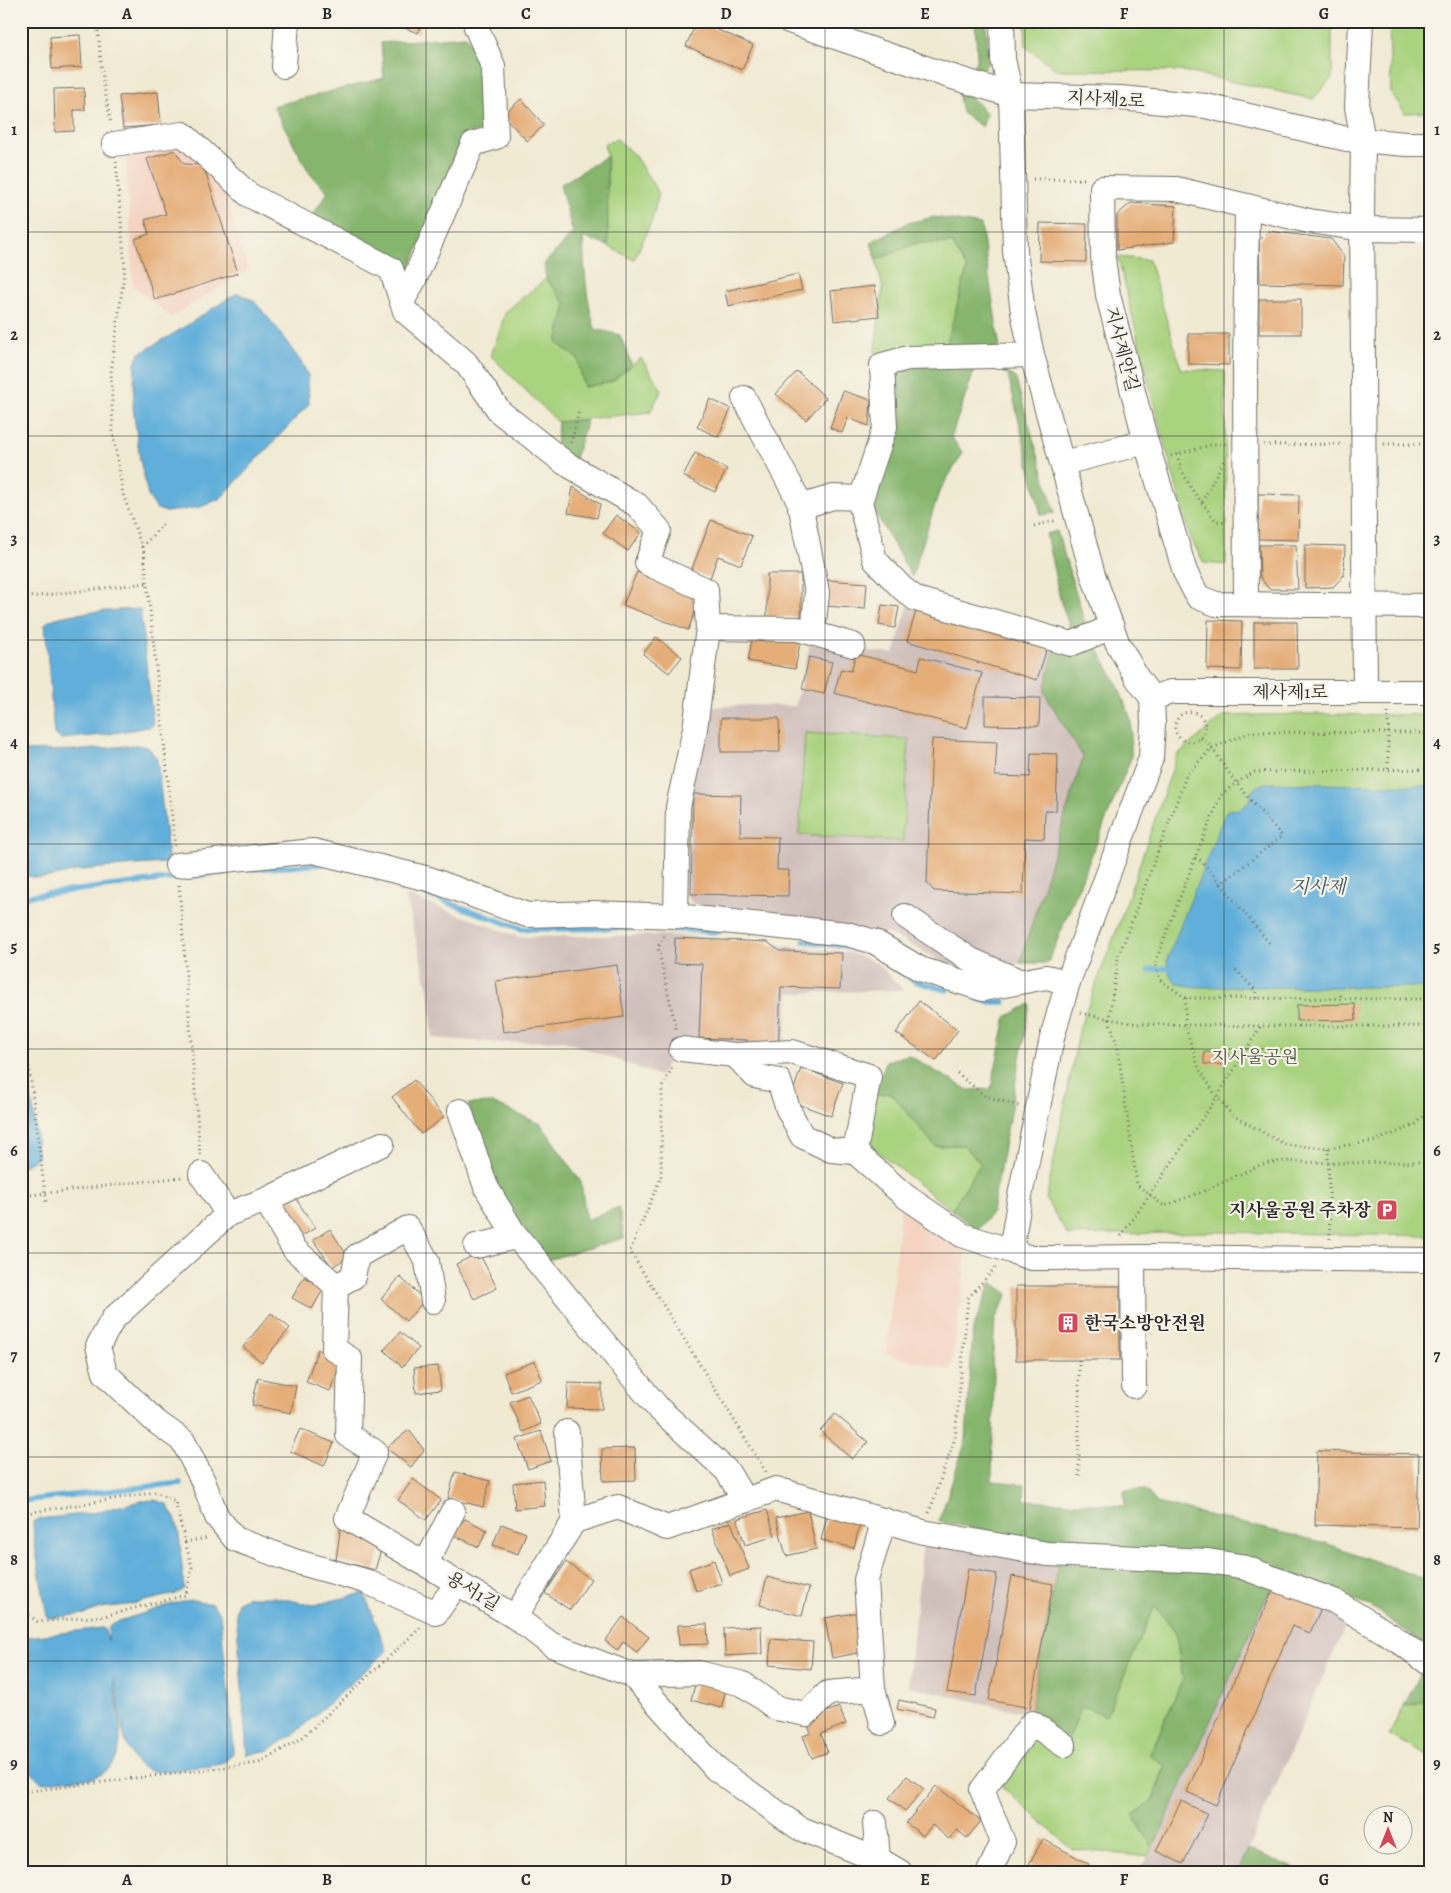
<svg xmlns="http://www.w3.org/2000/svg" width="1451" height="1893" font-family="Alegreya,'Noto Serif KR',serif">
  <rect width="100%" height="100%" fill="#f7f3e8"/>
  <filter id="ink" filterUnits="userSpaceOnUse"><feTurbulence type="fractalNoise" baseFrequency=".02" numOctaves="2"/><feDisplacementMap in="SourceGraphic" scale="10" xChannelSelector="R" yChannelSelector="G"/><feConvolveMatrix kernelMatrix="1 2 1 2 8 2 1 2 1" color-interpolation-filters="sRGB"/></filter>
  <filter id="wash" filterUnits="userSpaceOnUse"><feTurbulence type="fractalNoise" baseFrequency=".0096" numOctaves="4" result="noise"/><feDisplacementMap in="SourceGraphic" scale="20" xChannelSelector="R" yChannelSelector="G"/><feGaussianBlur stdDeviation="1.12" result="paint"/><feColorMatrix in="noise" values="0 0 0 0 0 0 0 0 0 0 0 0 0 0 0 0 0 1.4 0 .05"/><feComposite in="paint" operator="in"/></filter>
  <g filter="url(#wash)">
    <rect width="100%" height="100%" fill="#f1ead3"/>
    <g fill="#f4d3c1">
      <path d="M181,143l39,35 28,92 -77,47 -38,-32 -7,-134z"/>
      <path d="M901,1202l64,44 -1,31 -13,93 -65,-16z"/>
    </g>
    <g fill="#d0c0bc">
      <path d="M908,606l147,40 -11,46 39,64 -63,207 -39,15 -34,-14 -57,-30 -197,-30 -6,-8 6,-120 18,-69 38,-2 46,1 15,-62 84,10z"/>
      <path d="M405,895l114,42 159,-2 173,18 26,10 26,27 -114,3 -5,54 -110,4 -14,25 -98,-36 -59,3 -70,-5 -3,-41z"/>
      <path d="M923,1542l135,21 -28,151 -122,-28z"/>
      <path d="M1272,1585l50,20 25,17 -109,250h-103l14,-15z"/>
    </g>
    <g fill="#a9d37f" stroke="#6a7f55">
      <path d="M1025,21h307v57l-19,21 -131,-28 -125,-1 -31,-23z"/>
      <path d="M1389,21h41v91l-25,1 -14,-20z"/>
      <path d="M617,139l18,17 24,38 -7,26 -18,40 -26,-14 -1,-90 -3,-12z"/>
      <path d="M916,243h36l15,26 -21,77 -72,11 9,-68 -7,-29z"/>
      <path d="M1118,257l31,3 32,109 44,2 1,194 -22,-2 -13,-24 -35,-126z"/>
      <path d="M546,279l20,25 -9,39 21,16 6,28 27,-5 30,-24 21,32 -12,22 -92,10 -67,-66 15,-45z"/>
      <path d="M1300,714l130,1v521l-212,-4 -150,3 -22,-35 34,-173 42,-112 55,-160 46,-39z"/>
      <path d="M805,733l104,6 -6,102 -104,-6z"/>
      <path d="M891,1093l44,53 28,-1 18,19 -30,46 -85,-68 9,-47z"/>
      <path d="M1155,1605l20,26 8,48 -33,75 15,11 -13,37 -19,13 20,33 -4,9 -77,-8 -70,-62 28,-73 52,-8 24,9z"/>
      <path d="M1430,1700v56l-41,-21 15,-29z"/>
    </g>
    <g fill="#86b56e" stroke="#58704c">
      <path d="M975,21h11l2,41 -5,9 -10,2 4,-18z"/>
      <path d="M466,36l19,32 4,64h-22l-59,141 -96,-57 16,-24 -18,-18 -37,-68 111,-28 -3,-35z"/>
      <path d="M958,91l20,12 9,11 -5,13 -20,-14z"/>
      <path d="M607,156l1,90 -25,-9c1,31 3,62 12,92l25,6 12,30 -21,17 -27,5 -6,-28 -21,-16 9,-39 -20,-25 -2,-15 29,-31 -13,-48z"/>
      <path d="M934,217l47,8 19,123 -54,-2 21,-77 -15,-26h-36l-40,17 -5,-18 37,-19z"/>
      <path d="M901,366h75l-25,71 12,16 -24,39 -27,85 -42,-74 18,-110z"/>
      <path d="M996,367l19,10 40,136 -14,2 -33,-140z"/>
      <path d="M587,419l-12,40 -19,-9 2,-28z"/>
      <path d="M1057,531l30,98 -15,5 -12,-35 -14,-65z"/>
      <path d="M1093,640l25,46 13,33v39l-83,205h-28l63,-206 -39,-65 11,-46z"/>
      <path d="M1030,1004l-38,208 -14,18 -27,-20 30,-47 -18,-18 -28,1 -44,-53 -16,2 11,-34 22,-6 60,35 23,-1 15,-72z"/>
      <path d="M492,1103l49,21 40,58 5,38 33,-13 5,31 -80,23 -53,-86 -23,-71z"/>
      <path d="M991,1282l17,12 -13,26 -3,46 2,7 -2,108 33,3 -1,16 101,6 -1,-16 21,-1 12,14 168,40 105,38v67l-60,-42 -143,-49 -167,-10 -121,-26 27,-81 7,-111z"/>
      <path d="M1058,1563l163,8 51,14 -119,263 -20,-33 19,-13 13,-36 -15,-11 33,-76 -8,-48 -20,-25 -49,110 -24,-10 -14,35 -38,-27z"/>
      <path d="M1423,1669l7,7v24l-26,6z"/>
      <path d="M1248,1849l56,23h-66z"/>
    </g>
    <g fill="#60afda" stroke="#466d82">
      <path d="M238,293l16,8 22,26 25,35 7,13 1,29 -88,94 -20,9 -35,5 -9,-3 -9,-13 -8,-36 -7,-53 2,-43 4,-10 39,-23 54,-35z"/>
      <path d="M140,609l13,115 -4,3 -46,8 -42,4 -7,-5 -9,-110c9,-12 77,-14 95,-15z"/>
      <path d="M135,745l13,2 9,12 11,97 -3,7c-28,2 -55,4 -83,7 -20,3 -42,14 -61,3v-122l65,-1z"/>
      <path d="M1266,783l164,3v201h-231c-22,-2 -30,-3 -32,-27l59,-149c4,-2 7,-1 12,-2 12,-2 12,-14 17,-22z"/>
      <path d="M21,1021l15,110 1,27 -2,2 -14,7z"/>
      <path d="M155,1500l12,4 9,16 3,13 5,55 -1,2 -7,4 -48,11 -28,3 -15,6 -35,4 -3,-1 -13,-77 -1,-18 6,-3 54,-6 47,-12z"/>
      <path d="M364,1593l23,58 -94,84 -24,15 -22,5 -11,-145 2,-8 10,-5h26l40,8z"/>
      <path d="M194,1600l18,4 8,9 13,126v14c-2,2 -5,7 -8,9 -8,5 -28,5 -38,6 -11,2 -28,6 -39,2 -29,-9 -27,-67 -34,-91 2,32 22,86 -22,99 -6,1 -13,0 -19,1 -10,1 -21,2 -31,4l-13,-13 -8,-27v-105l80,-10 4,1 3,12 1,-15 4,-3 69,-22z"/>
    </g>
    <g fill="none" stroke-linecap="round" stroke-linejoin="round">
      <g stroke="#60afda" stroke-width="5.5">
        <path d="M253,869l70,-5"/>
        <path d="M388,881l134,48 123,-1 73,4"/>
        <path d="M21,897l203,-25"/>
        <path d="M804,941l40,5 17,4"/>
        <path d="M889,964l26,17 32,9"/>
        <path d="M1149,970l19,-2"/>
        <path d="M979,999l13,3h12"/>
        <path d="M21,1501l159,-18"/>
      </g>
    </g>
    <g id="blocks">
      <g fill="#e5ae79">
        <path d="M391,21h31l-4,12 -28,-10z"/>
        <path d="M697,21l56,24 -11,25 -56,-24z"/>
        <path d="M80,35l2,32 -30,2 -2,-32z"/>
        <path d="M84,88l1,22h-11v21l-19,1 -1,-43z"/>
        <path d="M158,92l3,33 -38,3 -4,-32z"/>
        <path d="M521,99l23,26 -17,16 -24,-26z"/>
        <path d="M175,150l9,14 19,1 35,108 -83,27 -20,-61 14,-5 -4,-14 21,-6 -19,-55z"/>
        <path d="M1131,203l45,3 -2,36 -57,8v-35z"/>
        <path d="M1040,223l47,1 -1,38 -47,-1z"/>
        <path d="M1268,231l63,8 13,17 -1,29 -83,-2 -1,-43z"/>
        <path d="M798,274l4,16 -74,16 -3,-15z"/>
        <path d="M875,286l4,30 -45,5 -3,-30z"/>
        <rect x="1259" y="299" width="42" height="35"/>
        <path d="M1188,334h41v31l-41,-1z"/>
        <path d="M797,371l29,27 -20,22 -30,-26z"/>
        <path d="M843,391l28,9 -2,26 -21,-8 -6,15 -12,-5z"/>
        <path d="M710,399l21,10 -13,28 -21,-10z"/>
        <path d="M695,453l32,16 -12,23 -32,-16z"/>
        <path d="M573,487l27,17 -3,14 -29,-5z"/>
        <path d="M1258,494l41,1 -1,45 -40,-1z"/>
        <path d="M616,515l25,18 -13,18 -25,-18z"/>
        <path d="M711,520l41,16 -11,29 -23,-9 -8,22 -19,-7z"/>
        <path d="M1259,545h37l2,44h-29l-9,-12z"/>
        <path d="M1305,545l40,1 -1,29 -11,12 -28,1z"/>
        <path d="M637,572l64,25 -13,33 -65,-25z"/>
        <rect x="767" y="574" width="34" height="43"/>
        <path d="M827,580l40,3 -2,26 -40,-3z"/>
        <path d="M882,605l17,2 -4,21 -16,-3z"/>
        <path d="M917,608l130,40 -10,32 -130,-39z"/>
        <path d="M1208,620l34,1 -1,49 -34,-1z"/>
        <path d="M1254,622h43l1,47h-44z"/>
        <path d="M754,629l47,9 -6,31 -47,-8z"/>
        <path d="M656,637l26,20 -13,16 -26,-19z"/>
        <path d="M856,654l62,16 3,-13 61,16 -15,55 -133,-35 7,-24 10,2z"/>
        <path d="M809,657l23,5 -8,32 -22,-5z"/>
        <path d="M985,697l55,1 -1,28 -54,-1z"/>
        <path d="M721,718h58l1,34h-59z"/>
        <path d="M932,739l65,3 -2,34 35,1 1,-24 27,1 -2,57h-11l-1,28 -19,-1 -2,56 -89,-3 -7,-8z"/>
        <path d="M693,794l48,1 -1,41 38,1 -1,33h12l-1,26 -97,-2z"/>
        <path d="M675,938l92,4 13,9 62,2 -2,36 -59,-2 -3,64 -31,-1v-10l-48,-2 3,-74 -28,-1z"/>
        <path d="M617,965l7,52 -121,15 -7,-51z"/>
        <path d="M919,1001l39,29 -22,31 -40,-28z"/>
        <path d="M1355,1004l1,16 -59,1v-16z"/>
        <path d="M1204,1052l24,1v12l-24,-1z"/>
        <path d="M801,1068l42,15 -12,33 -41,-15z"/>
        <path d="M414,1080l30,37 -23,17 -29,-37z"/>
        <path d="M295,1197l20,31 -16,10 -20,-31z"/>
        <path d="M330,1229l18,28 -16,10 -19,-27z"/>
        <path d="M479,1253l18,35 -23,11 -18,-35z"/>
        <path d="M304,1277l20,11 -12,21 -20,-11z"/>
        <path d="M400,1277l25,23 -19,21 -25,-22z"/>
        <rect x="1016" y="1286" width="104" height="74"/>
        <path d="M271,1313l19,15 -28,34 -19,-15z"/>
        <path d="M400,1332l19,16 -17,19 -18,-17z"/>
        <path d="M318,1349l21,18 -9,24 -24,-9z"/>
        <path d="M535,1361l7,19 -31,12 -7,-19z"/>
        <path d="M438,1366l3,24 -25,3 -2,-25z"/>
        <path d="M258,1378l38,8 -5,27 -39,-8z"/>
        <path d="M568,1383l34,1v25l-35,-1z"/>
        <path d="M528,1395l13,29 -18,8 -13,-30z"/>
        <path d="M835,1414l33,28 -16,17 -32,-28z"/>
        <path d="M300,1429l34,14 -10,23 -34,-15z"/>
        <path d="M409,1430l15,20 -13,17 -25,-19z"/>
        <path d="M541,1431l10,30 -23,8 -11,-30z"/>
        <path d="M635,1448l1,32 -33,1 -1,-32z"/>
        <path d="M1317,1451l102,3 -2,74 -102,-3z"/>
        <path d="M455,1472l35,9 -7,26 -35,-9z"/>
        <path d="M413,1479l28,21 -15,20 -28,-20z"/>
        <path d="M543,1480l2,26 -30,3 -2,-26z"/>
        <path d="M767,1510l8,26 -30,9 -8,-26z"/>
        <path d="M808,1511l8,38 -30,7 -10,-38z"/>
        <path d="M828,1512l33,7 -7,29 -33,-8z"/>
        <path d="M465,1519l22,11 -8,17 -28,-13z"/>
        <path d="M731,1522l18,47 -19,7 -18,-47z"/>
        <path d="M341,1524l42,19 -8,27 -39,-10z"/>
        <path d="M501,1524l25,9 -8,21 -25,-9z"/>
        <path d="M714,1560l8,23 -26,8 -7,-22z"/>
        <path d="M566,1562l25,17 -21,31 -25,-17z"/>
        <path d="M968,1569l29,5 -21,122 -29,-4z"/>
        <path d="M1012,1576l41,8 -23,124 -41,-8z"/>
        <path d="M767,1577l42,11 -7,28 -42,-11z"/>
        <path d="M1274,1587l47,21 -11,25 -18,-7 -76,179 -29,-13z"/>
        <path d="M860,1612l8,39 -36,7 -7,-40z"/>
        <path d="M623,1617l26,20 -12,15 -14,-10 -6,8 -12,-9z"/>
        <path d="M707,1624l1,20 -29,1 -1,-20z"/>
        <path d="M761,1626l1,28 -37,2 -1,-28z"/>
        <path d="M771,1639l42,3 -2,27 -42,-4z"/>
        <path d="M697,1677l30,9 -6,22 -30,-8z"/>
        <path d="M899,1700l36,8 -2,9 -36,-8z"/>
        <path d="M839,1707l7,17 -25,10 7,18 -16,6 -9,-22 8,-3 -5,-13z"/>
        <path d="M907,1776l17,13 -19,22 -16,-13z"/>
        <path d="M936,1786l45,35 -14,17 -10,-8 -8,9 -17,-14 -9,11 -17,-13z"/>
        <path d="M1181,1801l27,13 -25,50 -27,-13z"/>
        <path d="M1043,1839l46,25 -4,8h-41l-15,-8z"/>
      </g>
    </g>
  </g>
  <g filter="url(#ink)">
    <use href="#blocks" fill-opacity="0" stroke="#706e66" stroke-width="1"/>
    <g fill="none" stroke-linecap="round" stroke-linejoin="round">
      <g stroke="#706e66" stroke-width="26">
        <g id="minor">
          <path d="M789,21l154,53 68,21 109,3 86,8 141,33 59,5h24"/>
          <path d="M1002,21l1,38 8,36 4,156 8,61 9,43 61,220 24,67 20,36 15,20 1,26 -2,34 -83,224 -16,56 -32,158 -9,55 20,7h20l93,-1 286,3"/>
          <path d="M1361,21l-4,86 6,34 -1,70 3,481"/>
          <path d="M284,66l3,-45"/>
          <path d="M114,144l69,-10 66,61 142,74 14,42 61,52 34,49 65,51 72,42 22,25 -12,33 59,27 2,38"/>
          <path d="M1430,230l-67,-1 -54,-8 -133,-32 -74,-1 1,70 5,37 38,147 39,130 13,25 18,7 214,2"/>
          <path d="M402,302l12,-22 59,-136 23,-7 -3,-71 -17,-39 -1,-6"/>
          <path d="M1032,355l-124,3 -26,7 3,62 -25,75 15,58 27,28 14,11 155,45 41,-17"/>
          <path d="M744,398l56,105 17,89 -4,41"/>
          <path d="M1063,463l83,-21"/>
          <path d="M800,507l33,-10 28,1"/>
          <path d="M1246,604l-1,-234 2,-164"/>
          <path d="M1152,698l19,-6h259"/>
          <path d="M177,865l136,-14 116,28 98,36 66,-2 83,3 171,18 28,8 45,27 63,20 63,-12 22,5"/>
          <path d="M676,916l2,-109 17,-78 13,-101 90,1 55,16"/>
          <path d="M905,916l66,44 48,21"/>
          <path d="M681,1049l54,6 57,-3 77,24 -14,76 50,44 57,39 49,16"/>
          <path d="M735,1055l20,21 24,5 9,28 14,27 29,14 24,2"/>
          <path d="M460,1111l26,76 27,45 145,176 69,63 18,30"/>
          <path d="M382,1144l-116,56 -38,14 -115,105 -15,27 7,27 50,48 28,20 20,40 14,36 18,22 59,22 71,20 71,32 22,-31"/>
          <path d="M201,1174l27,40"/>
          <path d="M266,1200l28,49 42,37 -2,63 16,10 -2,76 27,17 -28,66 168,99 37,28 80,30 84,94 83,59 84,34 17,10"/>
          <path d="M476,1246l40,-9"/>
          <path d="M1133,1257l1,129"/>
          <path d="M336,1286l17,-9 4,-21 51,-28 19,33 6,40"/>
          <path d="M567,1432l7,89"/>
          <path d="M426,1563l27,-52"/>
          <path d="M515,1617l59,-96 44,-14 49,21 109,-39 147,43 124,22 161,7 32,5 94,35 64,39 32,24"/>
          <path d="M632,1675l67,-2 44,11 33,24 30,6 22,-21 45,-4 -7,-109 18,-60"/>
          <path d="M873,1689l9,34"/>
          <path d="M875,1823l3,36"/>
          <path d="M989,1872l14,-30 -21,-52 50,-67 32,22"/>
        </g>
      </g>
      <g stroke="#706e66" stroke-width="3" stroke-dasharray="1 4" stroke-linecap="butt">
        <path d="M97,21l6,60 8,43"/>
        <path d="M116,162l9,106 -14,104 2,60 10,62 21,59 31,293"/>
        <path d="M1033,179h51"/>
        <path d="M571,443l8,-33"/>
        <path d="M1384,444h46"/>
        <path d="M1264,445l79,-1"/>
        <path d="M1177,454l4,15 10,19 25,33 10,2"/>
        <path d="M1171,456l43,-12h12"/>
        <path d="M1202,502l22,-42"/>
        <path d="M1034,526l24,-6"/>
        <path d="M142,547l22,-24"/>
        <path d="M21,598l126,-15"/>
        <circle cx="1190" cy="727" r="15"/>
        <path d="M1388,712v57"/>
        <path d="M1430,733l-179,-1 -39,16 -25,26 -69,184 -9,61 28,5 123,2h170"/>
        <path d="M1201,738l11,10 24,35 46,53 -61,48 49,60"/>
        <path d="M1430,769l-176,3 -18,11 -15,12 -26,63 -40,105 5,17 26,18 244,1"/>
        <path d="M1195,858l7,3 19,23"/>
        <path d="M179,885l21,270"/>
        <path d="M664,936l-6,11 18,82"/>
        <path d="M1236,970l20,21v7"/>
        <path d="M1340,990l1,8"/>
        <path d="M1186,998l-1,27 14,44 18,28 15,18 54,30 42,3 47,-7 40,-16 15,-15"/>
        <path d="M21,1002l25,200"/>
        <path d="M1080,1013l29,6 8,25 20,141 27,21 38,-14 58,-27 20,-4 48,2 102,-1"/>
        <path d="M672,1068l-10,19 -1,90 -31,74 136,221"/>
        <path d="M957,1073l28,23 34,10"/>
        <path d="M1328,1148l2,92"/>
        <path d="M21,1196l161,-19"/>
        <path d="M1121,1236l96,-139 43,-70"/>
        <path d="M1079,1360v119"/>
        <path d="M929,1513l26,-75 13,-140 28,-31"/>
        <path d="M21,1514l135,-22 19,9 10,41 22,-4"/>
        <path d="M21,1582l4,30 -4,2"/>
        <path d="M25,1612l13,10 66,-6 82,-21 6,-28 -7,-25"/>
        <path d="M21,1792l238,-29 43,-25 119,-111"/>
      </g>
      <use href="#minor" stroke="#fff" stroke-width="24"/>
    </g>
  </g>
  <path fill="none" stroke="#2b2b2b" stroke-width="1" stroke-opacity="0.55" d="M227,21v1851M426,21v1851M626,21v1851M825,21v1851M1025,21v1851M1224,21v1851M21,232h1409M21,436h1409M21,640h1409M21,844h1409M21,1049h1409M21,1253h1409M21,1457h1409M21,1661h1409"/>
  <defs>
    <g id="parking-square" transform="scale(1.125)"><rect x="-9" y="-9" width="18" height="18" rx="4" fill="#d1495b" stroke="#f7f3e8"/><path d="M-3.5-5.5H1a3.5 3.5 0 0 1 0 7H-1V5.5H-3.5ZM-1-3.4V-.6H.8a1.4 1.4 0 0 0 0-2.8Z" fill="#fff"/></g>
    <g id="building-square" transform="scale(1.125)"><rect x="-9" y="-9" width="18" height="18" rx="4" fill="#d1495b" stroke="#f7f3e8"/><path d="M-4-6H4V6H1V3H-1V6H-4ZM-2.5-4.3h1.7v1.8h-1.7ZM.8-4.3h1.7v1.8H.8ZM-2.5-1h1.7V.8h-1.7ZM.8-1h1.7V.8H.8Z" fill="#fff"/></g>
  </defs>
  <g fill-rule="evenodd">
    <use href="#parking-square" x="1387" y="1210"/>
    <use href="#building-square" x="1068" y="1323"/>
  </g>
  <g text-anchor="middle" stroke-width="4.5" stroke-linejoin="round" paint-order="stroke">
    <g font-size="18" fill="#2b2b2b" stroke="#f7f3e8">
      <text transform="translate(1106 99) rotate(3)" y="6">지사제2로</text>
      <text transform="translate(1122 349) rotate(75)" y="6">지사제안길</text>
      <text x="1290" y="698">제사제1로</text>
      <text transform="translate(473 1591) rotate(31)" y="6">용서1길</text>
    </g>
    <g font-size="18" fill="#4a5540" stroke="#f7f3e8">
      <text x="1255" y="1063">지사울공원</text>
    </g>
    <g font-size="18" font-weight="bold" fill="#2b2b2b" stroke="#f7f3e8" text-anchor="end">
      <text x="1371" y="1216">지사울공원 주차장</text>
      <text x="1084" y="1329" text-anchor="start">한국소방안전원</text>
    </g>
    <g font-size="19" font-style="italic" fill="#3e5968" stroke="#f7f3e8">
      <text x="1318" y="893">지사제</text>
    </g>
  </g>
  <rect width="1451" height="1893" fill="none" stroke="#f7f3e8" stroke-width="55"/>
  <g transform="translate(1388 1830)"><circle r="24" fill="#f7f3e8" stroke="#a5a39c"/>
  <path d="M0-4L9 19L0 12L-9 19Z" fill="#d1495b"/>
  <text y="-8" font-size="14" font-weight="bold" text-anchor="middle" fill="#2b2b2b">N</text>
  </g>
  <rect x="28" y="28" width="1396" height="1838" fill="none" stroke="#2b2b2b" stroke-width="2"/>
  <g font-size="16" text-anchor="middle" font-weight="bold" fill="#2b2b2b">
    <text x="127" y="19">A</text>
    <text x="327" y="19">B</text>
    <text x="526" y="19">C</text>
    <text x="726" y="19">D</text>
    <text x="925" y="19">E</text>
    <text x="1124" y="19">F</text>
    <text x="1324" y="19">G</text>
    <text x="14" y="135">1</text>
    <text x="1437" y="135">1</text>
    <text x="14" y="340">2</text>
    <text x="1437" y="340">2</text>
    <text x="14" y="544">3</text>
    <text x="1437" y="544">3</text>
    <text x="14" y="748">4</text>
    <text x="1437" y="748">4</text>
    <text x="14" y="952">5</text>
    <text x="1437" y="952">5</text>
    <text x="14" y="1156">6</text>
    <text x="1437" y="1156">6</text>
    <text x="14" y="1361">7</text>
    <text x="1437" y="1361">7</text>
    <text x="14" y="1565">8</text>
    <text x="1437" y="1565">8</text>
    <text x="14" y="1769">9</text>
    <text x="1437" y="1769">9</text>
    <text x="127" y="1885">A</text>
    <text x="327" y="1885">B</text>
    <text x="526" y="1885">C</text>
    <text x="726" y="1885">D</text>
    <text x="925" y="1885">E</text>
    <text x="1124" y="1885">F</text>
    <text x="1324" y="1885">G</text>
  </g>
</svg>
